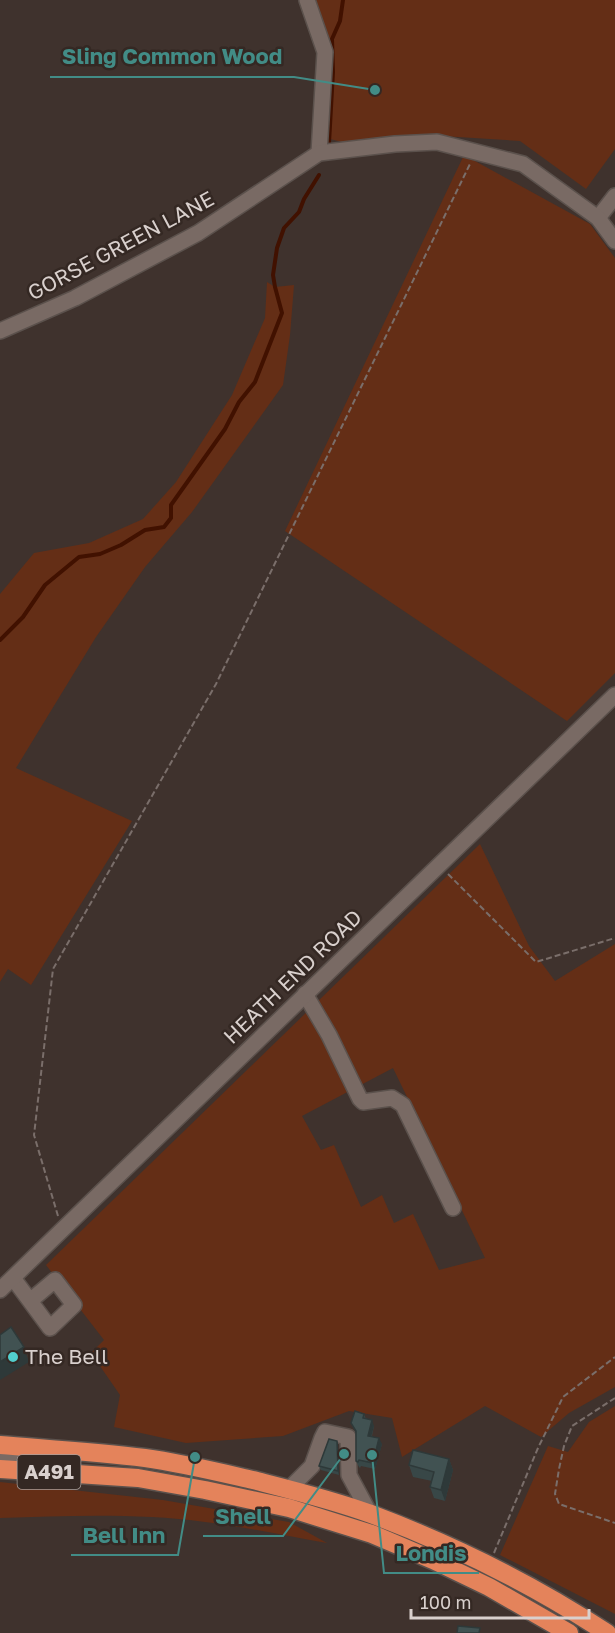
<svg xmlns="http://www.w3.org/2000/svg" width="615" height="1633" font-family="'Golos Text',sans-serif">
  <rect width="100%" height="100%" fill="#3f322d"/>
  <g fill="#642e16" fill-rule="evenodd">
    <path d="M312,0h303v149l-29,40 -66,-48 -94,-6 -84,7 -16,-4 2,-90z"/>
    <path d="M464,155l126,69 25,34v415l-48,48 -282,-190z"/>
    <path d="M267,282l8,5 19,-2 -4,50 -7,50 -91,127 -47,55 -49,70 -80,131 116,53 -101,164 -23,-16 -8,13v-388l34,-41 55,-10 54,-24 33,-37 56,-87 33,-77z"/>
    <path d="M480,844l49,102 26,35 60,-37v443l-46,26 -28,24 -56,-31 -83,51 -10,-39 -43,-7 -66,25 -97,7 -72,-16 6,-32 -29,-42 13,-13 -58,-75zM393,1068l92,190 -46,12 -26,-56 -19,9 -12,-28 -21,12 -27,-62 -13,5 -19,-34z"/>
    <path d="M615,1406v208l-115,-59 48,-109 20,6 21,-30z"/>
    <path d="M0,1482l163,18 126,22 38,21c-41,-7 -81,-16 -122,-21 -67,-9 -138,-6 -205,-4z"/>
  </g>
  <g fill="none" stroke-linecap="round" stroke-linejoin="round">
    <g stroke="#411100" stroke-width="4">
      <path d="M329,143l4,-71 -1,-33 8,-18 3,-21"/>
      <path d="M0,640l23,-23 22,-32 34,-28 21,-3 21,-9 24,-15 19,-3 7,-9v-13l54,-76 14,-27 16,-20 27,-69 -7,-26 -2,-12 4,-27 7,-20 15,-16 5,-13 15,-24"/>
    </g>
    <g stroke="#5b514c" stroke-width="18">
      <g id="minor">
        <path d="M307,0l18,52 -6,101"/>
        <path d="M598,218l17,-22"/>
        <path d="M0,331l75,-33 123,-65 121,-80 76,-9 42,-2 86,22 75,54 17,23"/>
        <path d="M305,994l24,41 31,64 3,3 29,-4 11,7 50,103"/>
        <path d="M13,1278l37,50 24,-23 -19,-25 -25,21"/>
        <path d="M0,1290l615,-595"/>
        <path d="M0,1459l11,1 22,9"/>
        <path d="M289,1489l23,-23 10,-28 3,-6 23,5 1,38 21,39"/>
      </g>
    </g>
    <g stroke="#5b514c" stroke-width="21">
      <g id="highway">
        <path d="M0,1445c48,4 97,7 145,13 36,5 73,14 108,22 39,10 80,20 118,34 82,31 163,71 236,119"/>
        <path d="M0,1469l138,9 67,12 84,18 83,26 61,26 56,27 80,46"/>
      </g>
    </g>
    <g stroke="#7a6e6a" stroke-width="2" stroke-dasharray="6 3" stroke-linecap="butt">
      <path d="M448,874l88,88 79,-24"/>
      <path d="M58,1216l-24,-81 19,-166 163,-285 254,-520"/>
      <path d="M615,1398l-43,28 -8,20 -5,23 -4,25 4,10 56,19"/>
      <path d="M494,1553l44,-105 25,-51 52,-40"/>
    </g>
    <use href="#minor" stroke="#796a64" stroke-width="15"/>
    <use href="#highway" stroke="#e4835b" stroke-width="18"/>
  </g>
  <g fill="#384747">
    <path d="M364,1414l2,5 8,7 -2,10 10,8 -7,25 -14,-3 -1,2 -1,-1 -3,-6v-28l-5,-10z"/>
    <path d="M337,1441l1,4 1,30 -18,-5 -2,-4z"/>
    <path d="M449,1459l4,11 -8,31 -11,-3 -4,-11 2,-6 -19,-4 -4,-12z"/>
  </g>
  <g fill="#2e3939">
    <path d="M24,1347l5,15 -29,18v-18z"/>
    <path d="M372,1420l2,6 -4,15 -2,-5z"/>
    <path d="M379,1438l3,6 -7,25 -2,-6z"/>
    <path d="M337,1441l1,4 1,30 -1,-4z"/>
    <path d="M449,1459l4,11 -8,31 -4,-11z"/>
  </g>
  <g fill="#415252" stroke="#2e3939" stroke-width="1.5">
    <path d="M11,1327l13,20 -24,15v-27z"/>
    <path d="M355,1411l9,3 -1,4 9,2 -4,16 11,2 -6,25 -14,-3 -1,2 -2,-1v-30l-5,-8z"/>
    <path d="M329,1439l8,2 1,30 -19,-5z"/>
    <path d="M413,1450l36,9 -8,31 -11,-3 4,-15 -25,-7z"/>
    <path d="M458,1626l22,2 -1,5h-22z"/>
  </g>
  <circle fill="#52cdcc" stroke="#342823" stroke-width="2" cx="13" cy="1357" r="6"/>
  <g text-anchor="middle" stroke-width="5" stroke-linejoin="round" paint-order="stroke">
    <rect fill="#342823" stroke="#a89e9a" stroke-width="1.5" x="17.5" y="1455" width="63" height="34" rx="4.5"/>
    <g font-size="20" font-weight="bold" fill="#d9d0cd">
      <text x="49" y="1479">A491</text>
    </g>
    <g font-size="21" fill="#d9d0cd" stroke="#342823">
      <text transform="translate(121 246) rotate(-28)" y="7">GORSE GREEN LANE</text>
      <text transform="translate(293 977) rotate(-44)" y="7">HEATH END ROAD</text>
    </g>
    <g font-size="21" fill="#d9d0cd" stroke="#342823" text-anchor="start">
      <text x="25" y="1364">The Bell</text>
    </g>
  </g>
  <path fill="none" stroke="#428c86" stroke-width="2" d="M375 90L294 77H50M344 1454L283 1536H203M195 1457L178 1555H71M372 1455L384 1573H479"/>
  <g fill="#428c86" stroke="#342823" stroke-width="2">
    <circle cx="375" cy="90" r="6"/>
    <circle cx="344" cy="1454" r="6"/>
    <circle cx="195" cy="1457" r="6"/>
    <circle cx="372" cy="1455" r="6"/>
  </g>
  <g font-size="22" text-anchor="middle" font-weight="bold" fill="#428c86" stroke="#342823" stroke-width="5" stroke-linejoin="round" paint-order="stroke">
    <text x="172" y="64">Sling Common Wood</text>
    <text x="243" y="1524">Shell</text>
    <text x="124" y="1543">Bell Inn</text>
    <text x="431" y="1561">Londis</text>
  </g>
  <path d="M411 1609v9h178v-9" fill="none" stroke="#d9d0cd" stroke-width="3"/>
  <text x="420" y="1609" font-size="18" fill="#d9d0cd" stroke="#342823" stroke-width="4.5" paint-order="stroke">100 m</text>
</svg>
